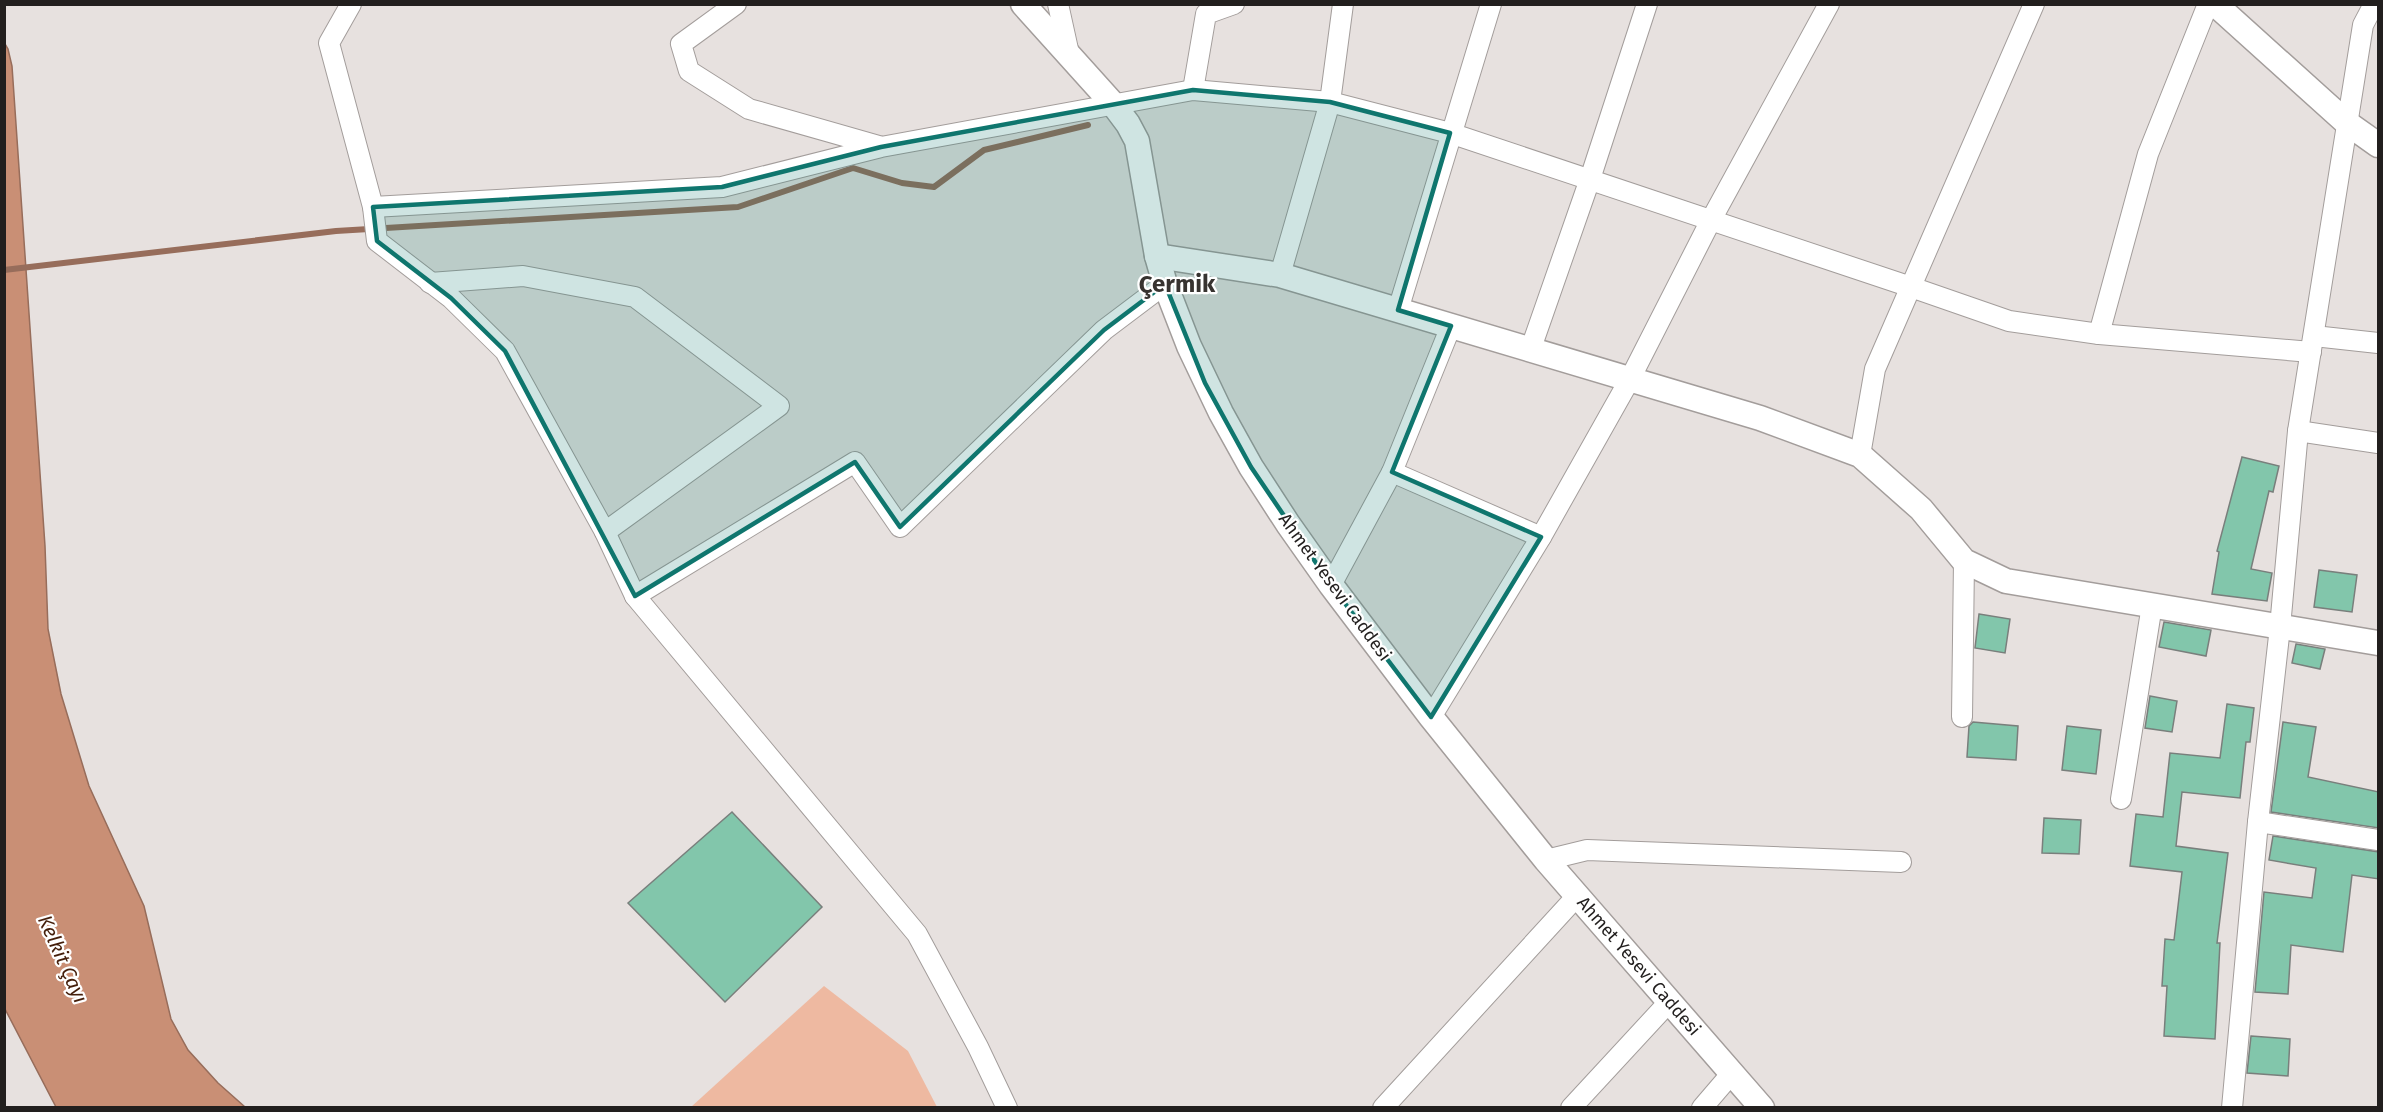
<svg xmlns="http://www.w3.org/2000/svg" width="2383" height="1112" font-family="'Fira Sans',sans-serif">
  <rect width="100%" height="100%" fill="#e7e1df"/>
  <path fill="#eeb9a1" d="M824,986l84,65 29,56h-246z"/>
  <path fill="#c98f75" stroke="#976d5b" stroke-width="1.5" d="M5,44l3,5 4,17 33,480 3,83 13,65 28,92 55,120 27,113 17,31 30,33 27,24h-189l-51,-98z"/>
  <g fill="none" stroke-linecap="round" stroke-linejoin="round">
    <path stroke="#976d5b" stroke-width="6" d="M4,270l332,-39 402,-24 115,-39 49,15 32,4 50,-37 104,-25"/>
  </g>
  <g fill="#82c6ab" stroke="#797f7c" stroke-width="1.5">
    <path d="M2242,457l37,9 -6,26 -4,-1 -18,78 21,4 -5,28 -55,-7 7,-42 -2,-1z"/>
    <path d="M2319,570l38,5 -5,37 -38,-5z"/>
    <path d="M1979,614l31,5 -5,34 -30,-5z"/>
    <path d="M2164,622l47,8 -5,26 -47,-9z"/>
    <path d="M2296,644l29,5 -5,20 -28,-6z"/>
    <path d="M2150,696l27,5 -5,31 -27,-4z"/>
    <path d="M2227,704l27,4 -4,34h-4l-6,56 -58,-6 -6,54 52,7 -11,90h3l-5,96 -51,-3 3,-50h-5l3,-47 9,1 8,-68 -52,-6 6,-52 27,3 7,-64 50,5z"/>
    <path d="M1973,722l45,4 -2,34 -49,-3 2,-31z"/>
    <path d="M2283,722l33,5 -8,50 71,15v36l-108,-16z"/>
    <path d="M2067,726l34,4 -5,44 -34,-4z"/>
    <path d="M732,812l90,95 -97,95 -97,-99z"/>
    <path d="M2044,818l37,2 -2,34 -37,-1z"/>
    <path d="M2273,836l106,16v27l-27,-4 -9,77 -52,-7 -3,49 -33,-2 9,-100 48,6 4,-30 -47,-8z"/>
    <path d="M2251,1036l39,3 -2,37 -41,-3z"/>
  </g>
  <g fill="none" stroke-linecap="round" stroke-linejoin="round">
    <g stroke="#a39d9b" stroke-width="22">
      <g id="minor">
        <path d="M351,4l-22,39 44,164 4,34 74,57 54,53 100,181 30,64 282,338 61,113 29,61"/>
        <path d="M736,4l-55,40 8,27 60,38 130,37"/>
        <path d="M1058,4l11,50"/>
        <path d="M1193,90l13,-76 28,-10"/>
        <path d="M373,207l349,-20 159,-40 312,-57 137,12 120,31 461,154 98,34 90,13 212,18"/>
        <path d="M1280,275l50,-173 13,-98"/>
        <path d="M430,283l93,-7 112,21 144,109 -174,126"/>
        <path d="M1398,310l93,-306"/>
        <path d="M2099,334l49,-180 60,-150"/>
        <path d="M2314,336l64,7"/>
        <path d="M1531,348l59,-169 57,-175"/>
        <path d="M2298,431l80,12"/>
        <path d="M1860,455l15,-86 159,-365"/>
        <path d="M1392,472l149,65"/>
        <path d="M1331,585l61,-113 59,-146"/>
        <path d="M635,596l220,-134 45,65 204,-197 61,-46"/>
        <path d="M1431,717l110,-180 89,-158 81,-159 118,-216"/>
        <path d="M1962,717l2,-156"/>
        <path d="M2121,799l31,-194"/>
        <path d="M2258,822l120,18"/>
        <path d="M1546,860l41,-10 314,12"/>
        <path d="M1383,1108l194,-212"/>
        <path d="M1571,1108l98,-106"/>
        <path d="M1702,1108l30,-35"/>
        <path d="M2232,1108l26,-286 22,-195 18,-196 65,-406 11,-21"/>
      </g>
    </g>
    <g stroke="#a39d9b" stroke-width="27">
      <g id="tertiary">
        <path d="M1023,4l90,100 15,20 9,17 20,115 8,28 24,62 32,67 30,54 37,57 43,61 100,132 115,143 216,248"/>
        <path d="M2215,4l132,119 31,22"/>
        <path d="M1157,256l123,19 480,143 100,37 61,54 43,52 42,20 372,62"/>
      </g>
    </g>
    <use href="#minor" stroke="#fff" stroke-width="20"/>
    <use href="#tertiary" stroke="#fff" stroke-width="24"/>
  </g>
  <path fill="#0f766e" fill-opacity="0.2" stroke="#0f766e" stroke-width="4.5" stroke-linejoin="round" d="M1193,90l137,12 120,31 -52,177 53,16 -59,146 149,65 -110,180 -100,-132 -80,-118 -46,-84 -40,-99 -61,46 -204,197 -45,-65 -220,134 -130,-245 -54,-53 -74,-57 -4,-34 349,-20 159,-40z"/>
  <g text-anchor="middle" stroke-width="4.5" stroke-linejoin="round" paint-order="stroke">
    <g font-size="18" fill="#221f1e" stroke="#fff">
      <text transform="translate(1335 587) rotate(54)" y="6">Ahmet Yesevi Caddesi</text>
      <text transform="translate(1639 966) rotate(49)" y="6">Ahmet Yesevi Caddesi</text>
    </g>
    <g font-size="20" font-style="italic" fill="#441e0a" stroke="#fff">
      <text transform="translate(63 959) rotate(66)" y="7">Kelkit Çayı</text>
    </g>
    <g font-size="24" font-weight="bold" fill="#373330" stroke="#fff">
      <text x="1177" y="292">Çermik</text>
    </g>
  </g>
  <rect width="2383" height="1112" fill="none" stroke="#221f1e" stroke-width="12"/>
</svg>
